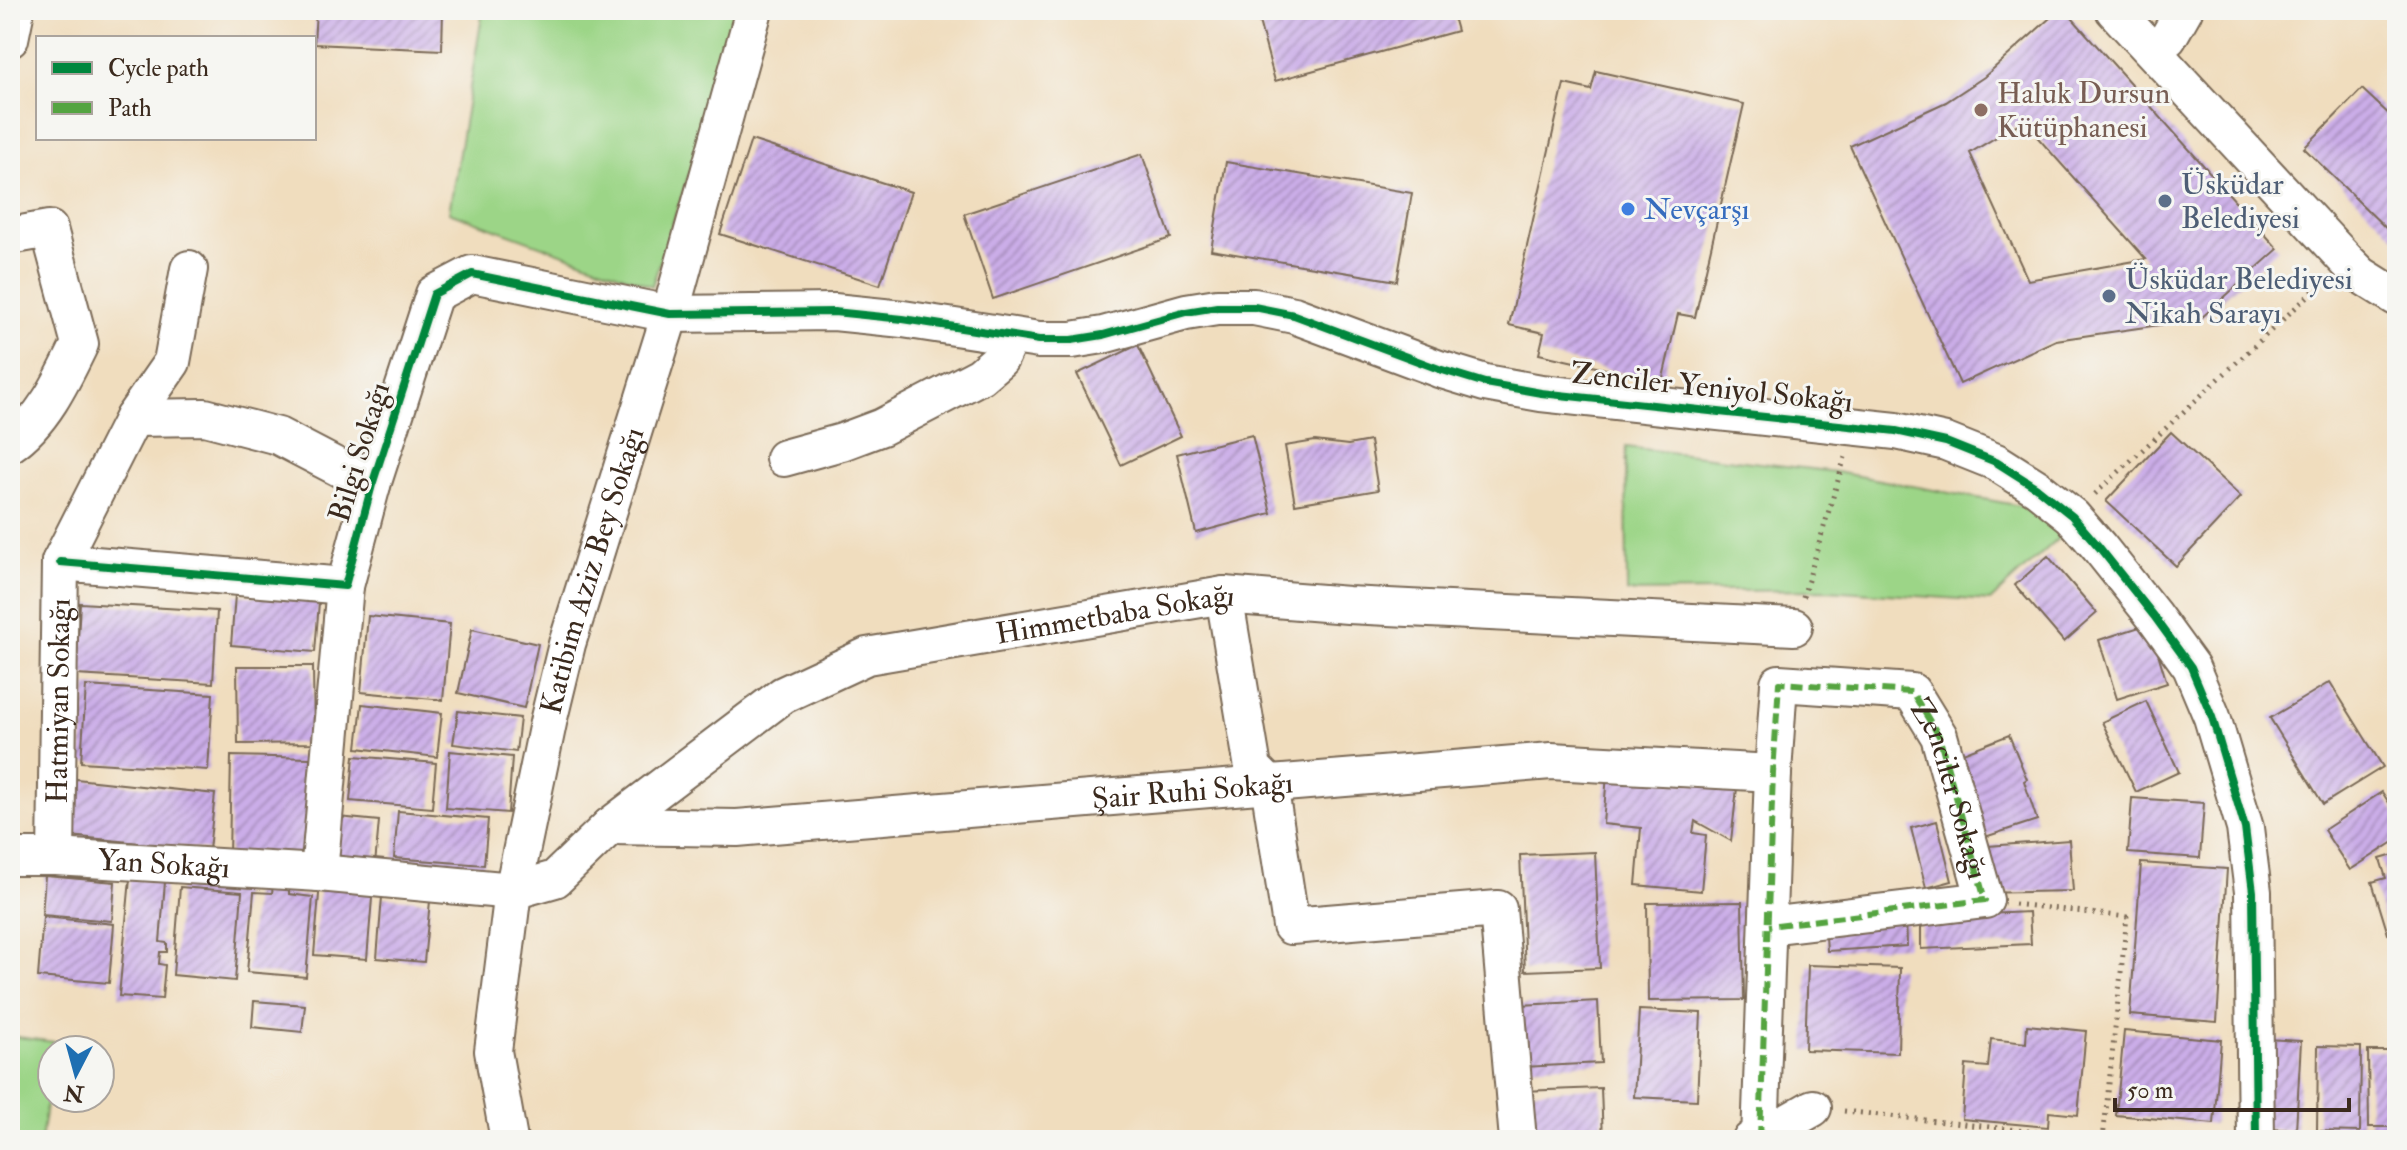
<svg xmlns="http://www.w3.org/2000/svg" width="2407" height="1150" font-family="'IM FELL Double Pica',serif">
  <defs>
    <pattern id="building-hatch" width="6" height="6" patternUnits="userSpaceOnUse" patternTransform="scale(2)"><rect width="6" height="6" fill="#cbade8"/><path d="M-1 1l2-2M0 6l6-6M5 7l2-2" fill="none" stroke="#a68dbb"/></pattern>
  </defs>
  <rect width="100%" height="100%" fill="#f6f6f2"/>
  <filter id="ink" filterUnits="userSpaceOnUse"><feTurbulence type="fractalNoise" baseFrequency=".0125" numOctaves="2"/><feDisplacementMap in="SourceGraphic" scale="16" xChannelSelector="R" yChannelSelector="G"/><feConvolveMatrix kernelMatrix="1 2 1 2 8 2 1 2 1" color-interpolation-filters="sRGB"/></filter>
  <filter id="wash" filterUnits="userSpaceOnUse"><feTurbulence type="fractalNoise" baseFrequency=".006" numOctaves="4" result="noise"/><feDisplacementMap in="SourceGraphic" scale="32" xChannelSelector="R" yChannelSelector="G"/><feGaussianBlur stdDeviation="1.8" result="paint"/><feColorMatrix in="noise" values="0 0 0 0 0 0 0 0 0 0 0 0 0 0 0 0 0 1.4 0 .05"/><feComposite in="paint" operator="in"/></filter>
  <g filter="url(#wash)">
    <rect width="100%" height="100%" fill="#f0ddbe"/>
    <g fill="#9cd587" stroke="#6c8052" stroke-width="2">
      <path d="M483,10h260l-91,276 -203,-74z"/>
      <path d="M1626,447l210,25 196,36 32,25 -74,68 -163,-11 -200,2z"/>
      <path d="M10,1036l45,6 -14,98h-31z"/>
    </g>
    <g id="blocks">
      <g fill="url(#building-hatch)" fill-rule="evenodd">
        <path d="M316,10h127l-1,40 -128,-6z"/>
        <path d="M1256,10h195l6,21 -182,50z"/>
        <path d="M2059,10h6l213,239 -78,70 -144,21 -96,44 -110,-238 96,-44 38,-25zM2023,121l123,138 -118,21 -58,-127z"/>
        <path d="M1596,71l148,33 -49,213 -17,-3 -16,68 -123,-28 5,-21 -35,-8 55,-241 27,6z"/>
        <path d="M2362,89l31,29 4,-4v125l-93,-91z"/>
        <path d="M751,140l160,52 -31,93 -160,-51z"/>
        <path d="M1142,154l29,84 -178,61 -29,-85z"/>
        <path d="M1226,162l186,31 -15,88 -186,-31z"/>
        <path d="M1138,345l43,91 -60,29 -44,-91z"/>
        <path d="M2171,432l70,65 -65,69 -70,-65z"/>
        <path d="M1252,435l19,78 -75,20 -19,-79z"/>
        <path d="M1315,441l33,4 22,-4 8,49 -83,14 -10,-58z"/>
        <path d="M2048,556l49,57 -33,29 -49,-57z"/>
        <path d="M235,595l84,7 -4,50 -84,-7z"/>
        <path d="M80,603l137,8 -4,72 -137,-8z"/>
        <path d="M368,616l82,8 -7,76 -82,-8z"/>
        <path d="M2149,624l18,59 -50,16 -18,-59z"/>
        <path d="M472,629l66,15 -14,64 -66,-15z"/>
        <path d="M237,666h76l1,77 -76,1z"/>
        <path d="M2330,682l53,85 -60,37 -53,-86z"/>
        <path d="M86,686l127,8 -5,76 -127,-8z"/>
        <path d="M2146,701l33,71 -43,20 -34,-70z"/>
        <path d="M362,704l80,9 -5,44 -80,-9z"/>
        <path d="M458,711l62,7 -4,34 -63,-8z"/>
        <path d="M2009,735l18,44 -3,2 13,39 -55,18 -32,-80z"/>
        <path d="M450,751l62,6 -4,56 -62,-5z"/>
        <path d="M231,756l79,2 -2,100 -79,-2z"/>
        <path d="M354,756l82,7 -4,45 -82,-7z"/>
        <path d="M1607,774l130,14 -6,53 -36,-20 -2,12 13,2 -5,56 -65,-6 5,-57 -38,-4z"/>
        <path d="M76,779l139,15 -6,56 -139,-14z"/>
        <path d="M2382,792l15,23v25l-47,30 -26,-40z"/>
        <path d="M2132,798l72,5 -4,55 -72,-5z"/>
        <path d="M398,811l90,8 -4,46 -90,-7z"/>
        <path d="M338,817l41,4 -4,44 -41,-3z"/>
        <path d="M1937,821l15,60 -26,7 -15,-60z"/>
        <path d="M2069,840l4,51 -95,2 -4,-46z"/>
        <path d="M1595,852l5,116 -75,3 -5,-116z"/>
        <path d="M2397,854v78l-9,2 -16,-52 14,-4 -6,-19z"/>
        <path d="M2141,863l86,6 -10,153 -87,-7z"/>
        <path d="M45,876l70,6 -3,39 -70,-6z"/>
        <path d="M130,879l35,3 -5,60 7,1v9h-7l-1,12 6,1 -3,34 -43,-3z"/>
        <path d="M320,882l53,4 -6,73 -53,-4z"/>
        <path d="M273,885l16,1v8l24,3 -7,80 -59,-5 7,-80 18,1z"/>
        <path d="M180,887l62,5 -7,89 -62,-6z"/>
        <path d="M382,897l48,4 -6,61 -47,-4z"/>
        <path d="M1742,902l2,98 -96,1 -1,-98z"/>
        <path d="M2029,912l2,32 -110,5v-32z"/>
        <path d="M1906,915l1,31 -80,5 -2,-31z"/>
        <path d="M43,917l71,7 -5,59 -71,-6z"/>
        <path d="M1808,965l92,3 -2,85 -93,-3z"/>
        <path d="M254,1001l51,4 -3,27 -50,-5z"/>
        <path d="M1598,1001l3,62 -78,4 -3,-62z"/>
        <path d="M2397,1009v37h-3l-4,-36z"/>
        <path d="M1639,1010l62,3 -4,87 -63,-3z"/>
        <path d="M2027,1025l59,6 -8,84 -29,-3 -1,15 -86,-8 4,-54 22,2 3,-28 35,4z"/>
        <path d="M2124,1031l97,9 -7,84 -98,-9z"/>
        <path d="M2266,1039l35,2 -5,89 -35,-1z"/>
        <path d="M2318,1046l43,1 -1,85 -43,-1z"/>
        <path d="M2368,1051h24l1,76h-24z"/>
        <path d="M1601,1088l2,52h-78l-3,-49z"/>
      </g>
    </g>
  </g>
  <g filter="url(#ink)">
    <use href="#blocks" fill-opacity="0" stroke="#7a6956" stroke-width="2"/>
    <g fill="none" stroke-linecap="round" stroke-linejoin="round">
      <g stroke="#7a6956" stroke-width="40">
        <g id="minor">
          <path d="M2114,10l233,251 14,14 35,22"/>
          <path d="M2168,38l16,-28"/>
          <path d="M10,39l6,-29"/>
          <path d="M10,236l39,-7 31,115c-17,35 -37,78 -70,100"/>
          <path d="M133,418l72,-1 73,19 94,49"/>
          <path d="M784,458l58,-16 40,-15 98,-51 20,-17 10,-22"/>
          <path d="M60,562l285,24 27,-101 62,-191 38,-20 198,40 164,-2 69,7 136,21h33l31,-5 83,-23 31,-5h37l40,8 145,54 46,14 56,10 355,38 50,11 50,20 41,26 35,28 27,31 55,69 37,51 21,50 33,111 8,64 3,248"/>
          <path d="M1224,595l29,173 16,16 22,142 207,-17 20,231"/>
          <path id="s1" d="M610,826l127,2 814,-67 222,12"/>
          <path id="s2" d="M10,857h46l263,16 194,18 42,-12 55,-53 173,-131 84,-39 357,-61 124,10 446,22"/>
          <path id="s3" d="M56,857l4,-295 73,-144 39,-56 17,-93"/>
          <path d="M319,873l26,-287"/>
          <path id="s4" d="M509,1140l-16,-89 20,-160 36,-173 18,-74 103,-330 84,-304"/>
          <path d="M1751,1140l9,-2 53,-30"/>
          <path d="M1760,1140l13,-367 6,-90 133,9 27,44 46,164 -216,26"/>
        </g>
      </g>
      <g stroke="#7a6956" stroke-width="5" stroke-dasharray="2 6" stroke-linecap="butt">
        <path d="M2095,494l227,-211"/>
        <path d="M1803,597l42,-140"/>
        <path d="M2014,904l113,13 -24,222"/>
        <path d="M1844,1111l265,29"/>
      </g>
      <use href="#minor" stroke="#fff" stroke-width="36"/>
      <path stroke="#54a441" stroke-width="6" stroke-dasharray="12 6" stroke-linecap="butt" id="s5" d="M1760,1138l13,-365 6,-90 133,9 27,44 46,164 -216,26"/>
      <g stroke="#f6f6f2" stroke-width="13">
        <path id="cycleway" d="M60,562l285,24 27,-101 62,-191 38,-20 198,40 164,-2 69,7 136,21h33l31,-5 83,-23 31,-5h37l40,8 145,54 46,14 56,10 355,38 50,11 50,20 41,26 35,28 27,31 55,69 37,51 21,50 33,111 8,64 3,248"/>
      </g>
      <use href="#cycleway" stroke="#00873e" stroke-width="8"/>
    </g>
  </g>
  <circle fill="#8d6e63" stroke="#f6f6f2" stroke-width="3" cx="1981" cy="110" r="8"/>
  <g fill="#5c6f8a" stroke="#f6f6f2" stroke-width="3">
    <circle cx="2165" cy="201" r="8"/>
    <circle cx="2109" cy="296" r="8"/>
  </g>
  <circle fill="#3f7fe0" stroke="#f6f6f2" stroke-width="3" cx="1628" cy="209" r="8"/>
  <g text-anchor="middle" stroke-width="6" stroke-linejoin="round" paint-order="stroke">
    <g font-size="30" fill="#785e54" stroke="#f6f6f2" text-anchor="start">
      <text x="1997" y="103">Haluk Dursun<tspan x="1997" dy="34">Kütüphanesi</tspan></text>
    </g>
    <g font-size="30" fill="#4e5e75" stroke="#f6f6f2" text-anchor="start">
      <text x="2181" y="194">Üsküdar<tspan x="2181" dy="34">Belediyesi</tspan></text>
      <text x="2125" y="289">Üsküdar Belediyesi<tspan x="2125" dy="34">Nikah Sarayı</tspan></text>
    </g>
    <g font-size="30" fill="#366cbe" stroke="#f6f6f2" text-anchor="start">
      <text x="1644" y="219">Nevçarşı</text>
    </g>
    <g font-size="30" fill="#3b2a1e" stroke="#f6f6f2">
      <text transform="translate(1712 387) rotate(6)" y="10">Zenciler Yeniyol Sokağı</text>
      <text transform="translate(359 452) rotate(-73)" y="10">Bilgi Sokağı</text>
      <text dy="10" stroke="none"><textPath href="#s4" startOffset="582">Katibim Aziz Bey Sokağı</textPath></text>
      <text dy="10" stroke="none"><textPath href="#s2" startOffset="1186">Himmetbaba Sokağı</textPath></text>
      <text dy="10" stroke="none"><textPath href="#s3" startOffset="156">Hatmiyan Sokağı</textPath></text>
      <text dy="10" stroke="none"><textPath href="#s1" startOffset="584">Şair Ruhi Sokağı</textPath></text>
      <text dy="10" stroke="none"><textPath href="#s5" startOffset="694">Zenciler Sokağı</textPath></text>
      <text dy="10" stroke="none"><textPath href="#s2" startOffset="154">Yan Sokağı</textPath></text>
    </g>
  </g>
  <rect width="2407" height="1150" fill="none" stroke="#f6f6f2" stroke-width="40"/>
  <rect x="36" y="36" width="280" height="104" fill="#f6f6f2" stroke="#aba49d" stroke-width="2"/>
  <rect x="52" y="62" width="40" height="12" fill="#00873e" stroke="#aba49d" stroke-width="2"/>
  <text x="108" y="76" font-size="24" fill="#3b2a1e">Cycle path</text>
  <rect x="52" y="102" width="40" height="12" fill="#54a441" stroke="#aba49d" stroke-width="2"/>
  <text x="108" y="116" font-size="24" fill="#3b2a1e">Path</text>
  <g transform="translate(76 1074) rotate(186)"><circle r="38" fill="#f6f6f2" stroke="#aba49d" stroke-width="2"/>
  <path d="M0-6L14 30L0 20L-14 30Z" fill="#1f6fb2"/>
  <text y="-12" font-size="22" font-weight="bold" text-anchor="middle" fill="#3b2a1e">N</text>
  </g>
  <path d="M2115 1098v12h234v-12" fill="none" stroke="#3b2a1e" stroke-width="4"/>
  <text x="2127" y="1098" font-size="24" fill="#3b2a1e" stroke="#f6f6f2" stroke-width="6" paint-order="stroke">50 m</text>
</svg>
